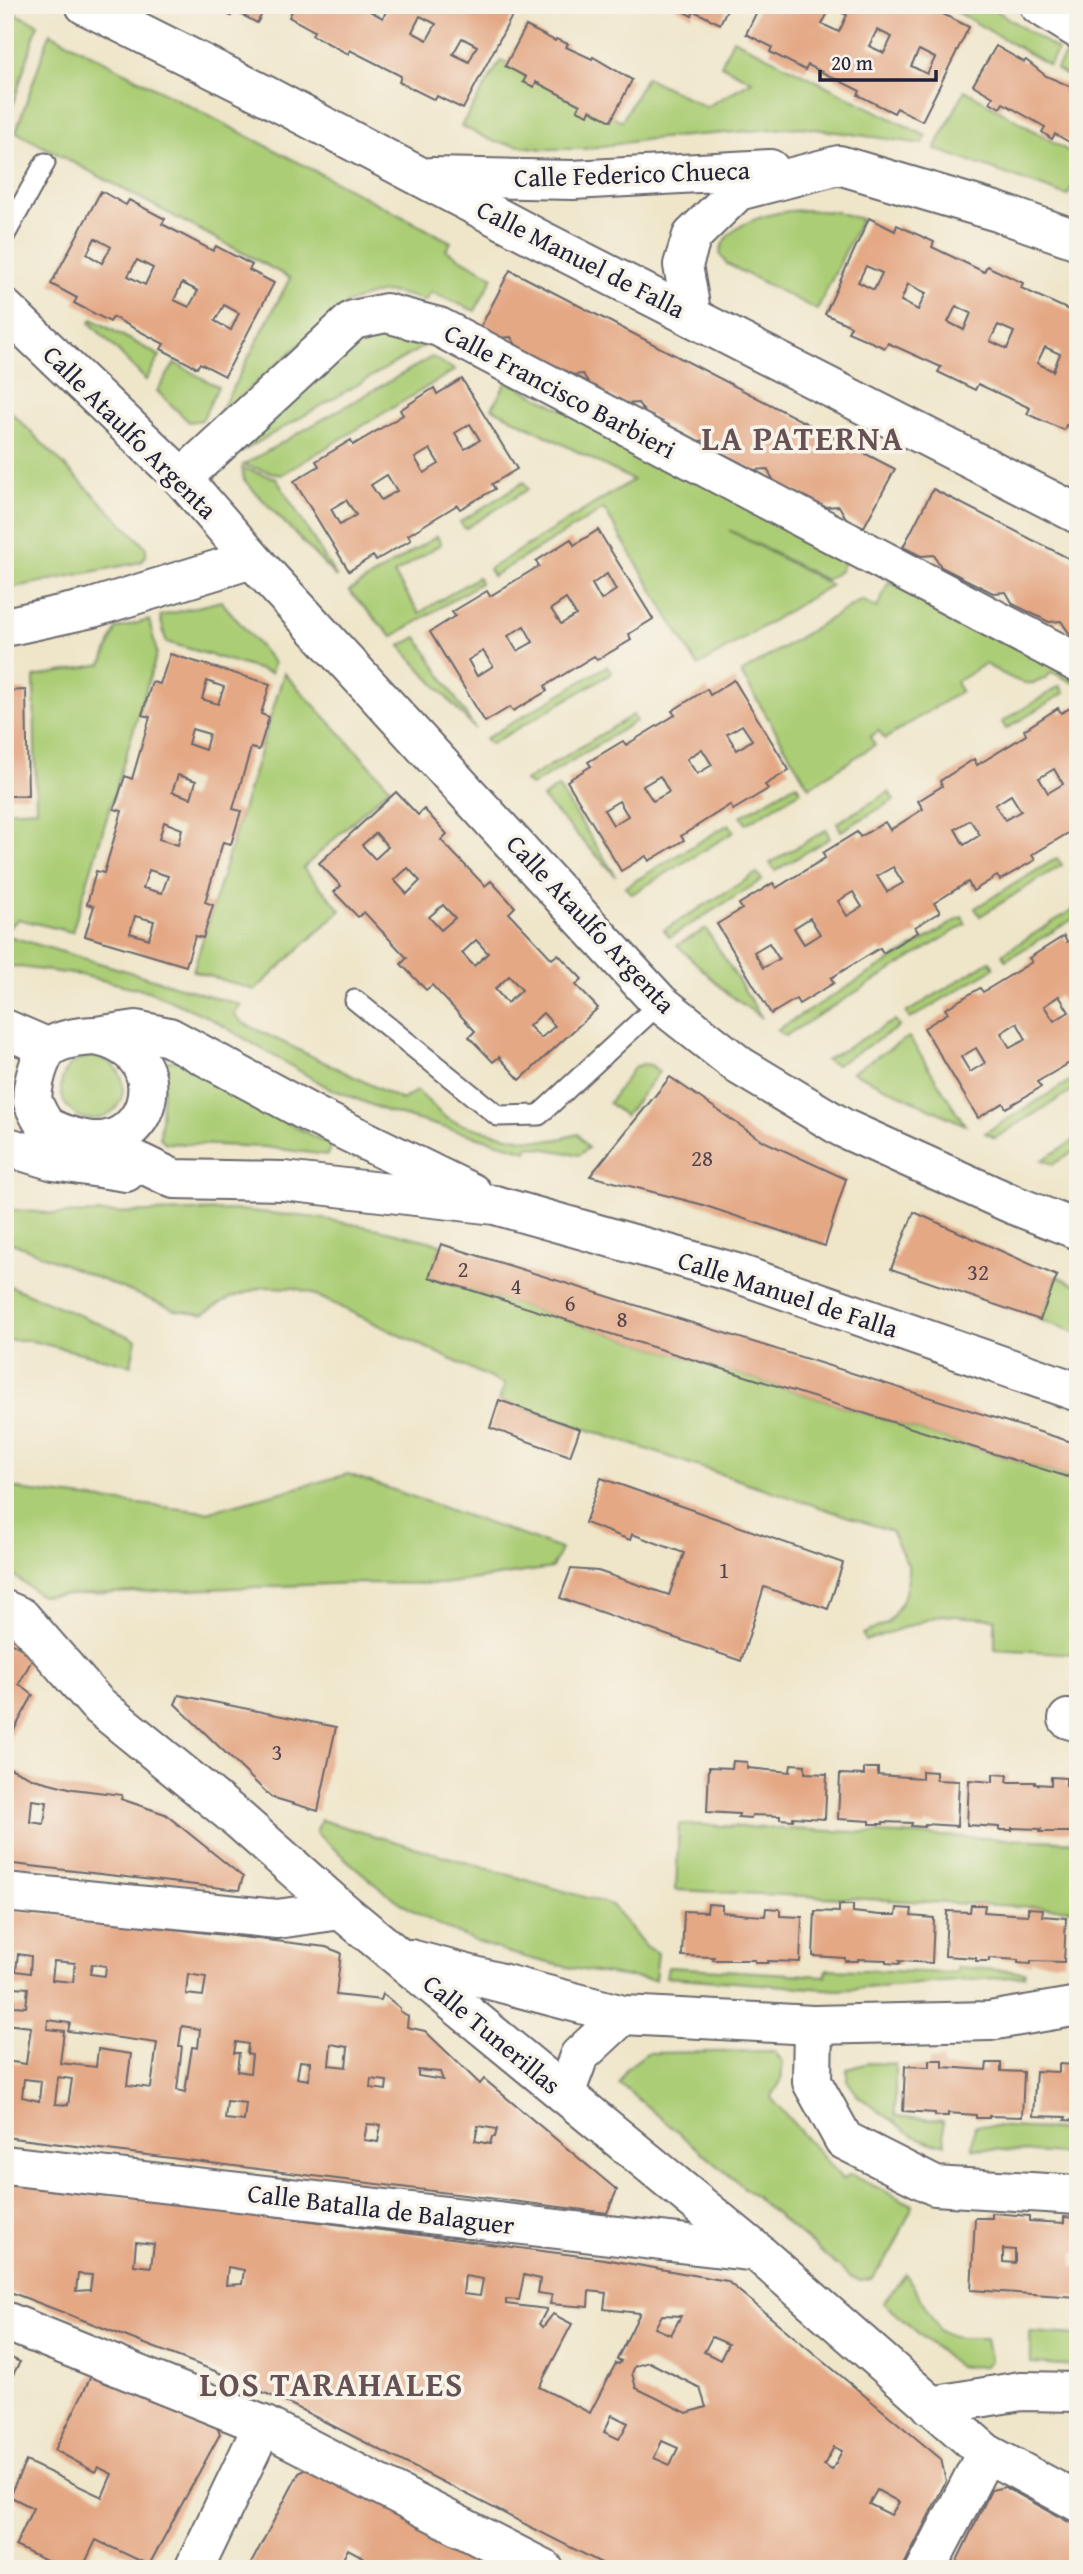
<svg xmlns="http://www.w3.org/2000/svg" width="1083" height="2574" font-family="'Gentium Book Plus',serif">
  <rect width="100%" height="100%" fill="#f7f3e8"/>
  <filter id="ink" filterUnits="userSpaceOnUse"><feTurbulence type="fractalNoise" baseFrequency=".0143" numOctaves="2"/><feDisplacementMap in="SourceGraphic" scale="14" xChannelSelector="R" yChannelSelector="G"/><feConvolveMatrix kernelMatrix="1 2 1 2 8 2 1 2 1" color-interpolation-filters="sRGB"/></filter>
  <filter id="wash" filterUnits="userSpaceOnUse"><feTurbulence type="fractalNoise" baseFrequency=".00686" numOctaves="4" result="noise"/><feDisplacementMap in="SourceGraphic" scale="28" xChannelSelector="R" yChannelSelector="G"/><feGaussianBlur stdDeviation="1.57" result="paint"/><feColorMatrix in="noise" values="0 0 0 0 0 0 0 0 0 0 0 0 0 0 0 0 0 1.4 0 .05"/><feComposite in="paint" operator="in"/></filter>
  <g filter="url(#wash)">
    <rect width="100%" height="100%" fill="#efe6ca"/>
    <g fill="#abcd75" stroke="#667858" stroke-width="2">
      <path d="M945,5h42l71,45 -9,15z"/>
      <path d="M5,9l33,15 -33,106z"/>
      <path d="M50,33l401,209 -5,8 47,27 -18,34 -44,-19 -6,9c-35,-12 -45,-12 -79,3l-128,112 72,-138 -274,-146z"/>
      <path d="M733,39l193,97 -3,8 -123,-17 -150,12 -66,10h-42l-47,-7 -34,-16 40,-66 121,61 24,-44 60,30 46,-26 -31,-16z"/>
      <path d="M1066,54l12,8v20l-22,-13z"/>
      <path d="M965,90l113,67v15l-10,24 -133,-47z"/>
      <path d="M803,210l33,2 25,7 -44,91 -90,-46 -7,-10c3,-32 56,-43 83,-44z"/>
      <path d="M92,319l68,37 -14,24 -56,-57z"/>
      <path d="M377,328l54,14 -190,110v-7l125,-113z"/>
      <path d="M432,357l23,13 -174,105 -38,-10z"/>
      <path d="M175,363l43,24 -16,33 -13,2 -32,-31z"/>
      <path d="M507,381l339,175 -6,15 -14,9 -97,-50 102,55 -133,81 -94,-157 -111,67 -4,-7 144,-89 -141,-72z"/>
      <path d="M5,406l141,141v9l-5,6 -136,27z"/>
      <path d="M242,468l34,10 61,100 -93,-98z"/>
      <path d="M524,482l4,7 -63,40 -5,-7z"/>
      <path d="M437,536l4,8 -47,30 25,39 59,-36 2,6 -88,54 -43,-46z"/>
      <path d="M889,581l189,96v8l-26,-13c-22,24 -43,4 -67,-8l-29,18 5,9 -76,48 -6,-8 -9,6 5,8 -66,42 -68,-114 120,-73 16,8z"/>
      <path d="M221,601l53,62 -3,10 -105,-31 -6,-26z"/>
      <path d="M149,620l8,33 -85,279 -54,-13 -13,13v-121l31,-2 -2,-132 68,-13 14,-35z"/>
      <path d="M417,637l58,92 -75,-83z"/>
      <path d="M607,666l5,7 -121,71 -6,-5z"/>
      <path d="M284,673l106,114 -87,81 38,42 -86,80 -62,-19z"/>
      <path d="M1060,686l4,7 -58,36 -4,-7z"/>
      <path d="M633,715l3,6 -105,65 -6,-5z"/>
      <path d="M796,784l5,7 -55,33 -5,-8z"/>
      <path d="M558,787l58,89 -74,-78z"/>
      <path d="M889,792l5,8 -53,31 -4,-8z"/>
      <path d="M729,824l5,8 -102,62 -7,-7z"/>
      <path d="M826,830l4,8 -55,33 -5,-8z"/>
      <path d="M1057,858l5,7 -82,51 -5,-8z"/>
      <path d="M757,873l5,7 -92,57 -6,-7z"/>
      <path d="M1078,906v10l-72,44 -4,-6z"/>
      <path d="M962,917l4,7 -181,112 -8,-6z"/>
      <path d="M706,929l56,89 -35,-25 -50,-48z"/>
      <path d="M5,935l236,70 -7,9 9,9 159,77 14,-9c12,7 18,18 29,26 12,9 73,22 90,23 15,2 29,-2 43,-6l10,14 -9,7 -50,-9 -2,5 -141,-40 -59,-24 -121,-71 -58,-25 -68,-16 -75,-10z"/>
      <path d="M990,961l4,7 -84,51 -4,-6z"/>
      <path d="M895,1020l4,7 -63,38 -10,-5z"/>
      <path d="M909,1037l56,88 -113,-53z"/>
      <circle cx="92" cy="1088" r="31"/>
      <path d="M177,1059l78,46 76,41 -4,9 -63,-8 -98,-4 -6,-5 4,-72 3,-4z"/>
      <path d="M643,1064l8,1 8,7 -34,44 -16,-13 25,-36z"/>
      <path d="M1078,1076v11l-83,51 -10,-5z"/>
      <path d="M1078,1138v11l-25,15 -11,-4z"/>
      <path d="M5,1209l52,5 182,-4 79,8 61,11 62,15 -11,33 638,200 10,-18v195l-83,-5v-30l-54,-4 -76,26 -2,-7 25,-11 15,-23 5,-20v-15l-17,-34 -392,-131 6,-15 -194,-92 -16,-5 -31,-1 -34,11 -27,16 -28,-4 -170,-70z"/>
      <path d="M1057,1276l21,10v47l-38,-13z"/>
      <path d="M5,1284l131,55 -5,26 -104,-25h-22z"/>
      <path d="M348,1474l213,75 -9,19 -109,16 -89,-1 -313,13 -36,-27v-84l21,6 181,21z"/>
      <path d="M321,1820l291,85 34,42 12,6 -3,27c-82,-9 -163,-24 -235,-65 -37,-21 -71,-54 -104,-82z"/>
      <path d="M679,1824l399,18v67l-402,-19z"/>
      <path d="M668,1967l157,9 2,-7 128,4 2,-6 68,5 -1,4 -186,14 -172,-13z"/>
      <path d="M774,2051l9,11 -2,19 -10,17 72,82 7,-6 63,31 -21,46 -21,28 -11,2 -8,-3 -233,-195 7,-14 21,-16z"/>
      <path d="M868,2063l27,1v52l48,5 2,23 -13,-1 -18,-7 -56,-40 -11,-16v-11z"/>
      <path d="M975,2125l103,6v24l-106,-7z"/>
      <path d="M906,2274l34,57 19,7h27l4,23 -5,5 -27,1 -75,-64z"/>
      <path d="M1030,2332l48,3v31l-47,-3z"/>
    </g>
    <g id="blocks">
      <g fill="#e4a885" fill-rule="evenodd">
        <path d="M211,5h56l-10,18 -24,-13 -2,6z"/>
        <path d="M295,5h73l-2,4 17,9 6,-13h103l20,11 -49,93 -26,-13 -2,4 -36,-18 2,-6 -51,-26 -2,4 -36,-19 2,-4 -25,-14zM420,16l16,8 -9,16 -15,-8zM462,38l15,8 -8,16 -16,-8z"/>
        <path d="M670,5h59l-9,19 -26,-13 -2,5z"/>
        <path d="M760,5h25l11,6 3,-6h139l7,4 -2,5 26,13 -47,94 -25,-13 -3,5 -36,-18 2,-4 -52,-26 -3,5 -35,-18 2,-5 -26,-13zM831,7l16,8 -8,17 -17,-8zM877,30l15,7 -8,16 -15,-7zM919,50l16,8 -8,16 -16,-8z"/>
        <path d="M526,26l29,15 1,-2 12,5 -2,3 26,12 1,-2 39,23 -21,41 -21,-11 -2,5 -11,-5 3,-5 -44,-23 -2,5 -11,-5 3,-5 -21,-11z"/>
        <path d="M996,46l28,16 2,-2 20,16 26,11 -2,3 8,4v53l-23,-13 -3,5 -10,-7 3,-5 -42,-24 -3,5 -10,-6 3,-5 -20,-12z"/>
        <path d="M101,191l25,14 3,-5 36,19 -3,5 51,27 3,-5 36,19 -3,5 25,13 -49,93 -25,-13 -3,5 -36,-19 3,-5 -51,-27 -3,5 -36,-19 3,-5 -26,-14zM95,238l16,9 -9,16 -15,-9zM137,260l16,8 -8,17 -17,-9zM182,283l16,8 -9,16 -15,-7zM224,305l15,8 -8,17 -16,-9z"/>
        <path d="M869,218l26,13 2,-6 37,17 -2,5 52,25 3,-6 36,17 -2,5 52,24 3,-5 2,1v122l-12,-5 -2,5 -37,-16 3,-6 -52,-24 -3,6 -37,-18 3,-5 -53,-24 -3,5 -37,-16 3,-6 -26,-12zM866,266l16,7 -8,17 -16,-8zM908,284l18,9 -8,17 -17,-9zM956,306l15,7 -7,17 -16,-8zM998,325l16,7 -7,17 -17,-8zM1045,347l15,7 -7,17 -16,-8z"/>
        <path d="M510,270l385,199 -31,58 -18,-9 -7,-12 -14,1 -51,-26 -7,-12 -13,1 -35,-18 -8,-12 -13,1 -52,-27 -8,-11 -12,1 -36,-19 -7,-11 -13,1 -52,-27 -7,-11 -14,1 -17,-10z"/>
        <path d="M462,379l55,90 -25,15 3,5 -35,20 -3,-4 -49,30 3,5 -35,20 -3,-4 -24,15 -55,-90 25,-15 -3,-5 35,-21 2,5 50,-30 -3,-5 34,-22 3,6zM470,424l10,16 -15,9 -10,-16zM430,449l9,15 -15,9 -9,-15zM387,475l10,16 -16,9 -10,-15zM346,500l10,15 -16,10 -9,-16z"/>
        <path d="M933,489l145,74v74l-9,-4 -8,-12 -12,1 -36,-18 -7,-12 -13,1 -52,-26 -7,-12 -13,1 -18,-9z"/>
        <path d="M598,530l55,89 -24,15 2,6 -34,20 -3,-4 -49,30 2,5 -34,20 -3,-4 -25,15 -55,-90 25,-16 -3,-4 35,-21 3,5 49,-30 -3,-5 35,-22 3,6zM607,574l9,16 -15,10 -9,-16zM566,599l10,16 -15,9 -10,-15zM524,626l9,16 -16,9 -9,-15zM483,651l10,15 -16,10 -9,-16z"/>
        <path d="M170,654l100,30 -9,30 8,3 -10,33 -8,-2 -18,61 8,2 -10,33 -8,-2 -18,60 8,3 -10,33 -8,-2 -9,30 -101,-30 9,-30 -7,-2 9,-33 8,2 18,-62 -8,-2 11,-33 7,3 18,-62 -8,-2 10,-33 8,2zM207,681l17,6 -6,17 -16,-5zM192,729l17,5 -4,16 -17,-6zM178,775l18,6 -5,17 -19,-6zM164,822l18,7 -4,16 -19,-6zM149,870l19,6 -6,17 -19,-5zM135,916l19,5 -5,18 -19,-6z"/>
        <path d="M734,680l55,90 -24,15 3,4 -35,21 -3,-5 -49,31 3,4 -35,21 -3,-5 -25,15 -54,-90 24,-15 -3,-4 35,-21 3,4 49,-30 -3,-4 35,-22 3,6zM742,725l10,15 -15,10 -10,-16zM702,749l10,16 -15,9 -10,-15zM660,776l9,16 -16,9 -10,-15zM619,801l9,15 -15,9 -9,-15z"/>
        <path d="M26,690l2,106h-23v-43h6l-1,-19h-5v-43z"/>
        <path d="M1078,704v123l-46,28 3,5 -35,20 -3,-4 -24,15 -5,-9 -34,21 6,9 -25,15 3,5 -35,21 -3,-5 -49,30 3,5 -35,21 -3,-5 -25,15 -54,-90 25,-15 -3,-5 34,-21 3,5 49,-30 -2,-5 34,-21 3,5 25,-15 5,8 33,-21 -5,-8 24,-15 -2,-5 34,-22 3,6 49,-30 -2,-5 34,-22 3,5zM1054,769l9,15 -15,9 -9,-15zM1011,795l10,16 -16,9 -10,-15zM970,820l10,15 -16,10 -9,-16zM893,867l10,16 -16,9 -10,-16zM853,892l9,15 -15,9 -9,-15zM810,918l10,16 -16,10 -10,-16zM769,943l10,16 -16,9 -9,-16z"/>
        <path d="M396,792l22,23 6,-6 23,25 -6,6 44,46 6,-5 24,26 -6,6 43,46 6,-5 24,25 -6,6 22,23 -78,72 -21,-23 -6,5 -24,-25 6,-6 -43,-46 -6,5 -25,-26 6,-6 -43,-46 -6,5 -24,-25 7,-6 -22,-23zM376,833l12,14 -13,12 -13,-14zM408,868l12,13 -13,13 -13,-14zM443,905l12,13 -14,12 -12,-13zM476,940l12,13 -14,13 -12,-13zM509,976l13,14 -15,13 -12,-14zM543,1013l12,13 -14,12 -12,-12z"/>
        <path d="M1078,935v123l-41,24 4,5 -35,21 -3,-5 -25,15 -54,-90 24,-15 -3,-4 35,-21 3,4 49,-30 -3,-4 35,-22 3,6zM1059,996l10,16 -15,9 -10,-15zM1017,1023l9,16 -16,9 -9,-15zM976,1048l9,15 -15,9 -9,-15z"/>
        <path d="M670,1077l91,63 85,39 -21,67 -125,-42 -110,-28z"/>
        <path d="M914,1212l143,64 -17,44 -149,-51z"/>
        <path d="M441,1244l637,200v15l-10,18 -639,-200z"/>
        <path d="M499,1400l81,29 -10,27 -80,-28z"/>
        <path d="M601,1478l242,85 -15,46 -64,-22 -23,74 -181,-63 11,-29 27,2 71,24 15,-42 -52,-19 -2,6 -45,-17z"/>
        <path d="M5,1639l29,17 -15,28 14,11 -26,48 -2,-1z"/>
        <path d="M179,1695l157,32 -18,84 -47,-14 -96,-93z"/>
        <path d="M733,1761l14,1v6l43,4 1,-8 14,1v8l22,1 -2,45 -32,-2v3l-13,-1v-3l-28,-1 -1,3 -13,-1 1,-3 -32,-2 2,-45 23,1z"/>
        <path d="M5,1766l29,13 39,10 49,6 -1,4 44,15 78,63 -4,13 -234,-27zM32,1800l15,2 -3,22 -14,-2z"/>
        <path d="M864,1768h14v7l44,3v-7l14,1v8l23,1 -2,45 -32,-2 -1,3 -13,-1 1,-3 -29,-1v2h-13v-3l-32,-2 2,-45 24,1z"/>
        <path d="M993,1774l15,1 -1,7h28v2l16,1v-8l15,1v7l12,1v46h-38l1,-3 -29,-1v2h-13v-3l-32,-2 2,-45 24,2z"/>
        <path d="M708,1904l14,1v7l27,3 16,1 1,-8 14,1v7l22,1 -2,45 -32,-1v2h-13v-3h-42l1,-3 -32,-1 2,-45 23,1z"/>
        <path d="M839,1905h14v7l27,3h16l1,-7 15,1 -1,7 23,2 -2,45 -33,-2 1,3 -14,-1v-3l-28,-1v2h-13v-3l-32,-2 2,-45 24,1z"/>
        <path d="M971,1905h14l-1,7 28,2 16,1v-7l15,1 -1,7 24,2 -2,44 -33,-1v3l-13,-1v-3l-29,-2v3h-13v-3l-31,-2 2,-45 23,1z"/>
        <path d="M5,1909l321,38 15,6 -5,42 45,5 2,-6 17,14v3l8,5 -1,11 18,4 55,53 4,-5 133,111 -10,23 -602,-76v-76l21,3 5,-37 -26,-3zM18,1954l13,2 -1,17 -14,-2zM54,1961l21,2 -2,19 -21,-2zM92,1964l14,2 -1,10 -15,-2zM188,1974l18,3 -3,19 -17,-2zM14,1987l14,1 -2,19 -12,-1zM48,2020l22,3 -2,8 89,12 -6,45 -24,-3 4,-31 -33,-5 -2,18 -36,-4 4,-32 -17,-2zM182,2026l18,3 -2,19 -6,-1 -7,45 -8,-2 5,-44h-3zM236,2042l12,2 -1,10 5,1 -2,18 -13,-2 2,-18h-5zM331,2044l17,3 -2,20 -17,-2zM300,2061l10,1 -1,18 -12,-2zM418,2070l22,2 3,8 -25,-4zM58,2077l14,2 -4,26 -13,-1zM24,2079l17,2 -2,20 -17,-4zM371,2079l16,2 -1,9 -16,-2zM227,2101l19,2 -2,18 -19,-2zM367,2124l14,1 -3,17 -14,-2zM478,2126l19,3 -2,8h-3l-2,7 -15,-3z"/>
        <path d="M929,2060h14v7l43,3 1,-7h14v8l23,1 -2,45 -33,-1v2h-13v-3l-28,-2v3h-13v-3l-32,-2 2,-45 24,1z"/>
        <path d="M1059,2064l15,1 -1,7h5v49l-13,-1 1,-3 -33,-1 3,-45 23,1z"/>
        <path d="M5,2181l599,78 123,22 214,178 5,22 -44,88h-289l-321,-164 -77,-34 -210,-81zM136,2242l18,2 -3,23 -17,-2zM228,2267l16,3 -2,14 -16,1zM78,2274l14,1 -2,15 -14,1zM524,2275l16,4 -2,14 14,2 -2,9 38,3 1,-16 17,2 -2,16 36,4 -23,46 4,2 -2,3 -3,-1 -26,50 -51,-26 33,-63 -19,-10 -10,13 -4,-3 8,-15 -41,-5v-5l13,1zM465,2276l18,3 -3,17 -17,-2zM662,2315l19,1 -10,19 -16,-7zM712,2337l16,7 -8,16 -16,-8zM649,2362l51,26 6,19 -19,6 -51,-25 -4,-15 3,-7zM612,2415l16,8 -9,16 -15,-7zM662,2441l16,7 -8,17 -16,-7zM834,2447l8,4 -10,19 -8,-5zM877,2490l22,12 -8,13 -22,-11z"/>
        <path d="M992,2213l37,3v5l35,2v-6l14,1v34h-4l-1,14h5v31l-107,-7 4,-72h17zM1003,2249l12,1v13l-12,-1z"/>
        <path d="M5,2355l15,7 -15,27z"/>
        <path d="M93,2372l120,46 7,16 -71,131 -53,-25 -14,29h-19l-48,-23 18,-38 -24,-12 17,-35 76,36 10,-23 -14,-7 -3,5 -40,-22z"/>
        <path d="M313,2466l201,103h-157l6,-12 -15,-8 -10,20h-90l51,-96z"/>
        <path d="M1005,2487l73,40v28l-9,14h-116l38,-79z"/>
      </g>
    </g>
  </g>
  <g filter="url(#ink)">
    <use href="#blocks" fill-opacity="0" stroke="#6a676d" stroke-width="2"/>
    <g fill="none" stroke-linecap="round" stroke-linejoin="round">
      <g stroke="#6a676d" stroke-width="23">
        <g id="lane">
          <path d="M5,235l40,-72"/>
          <path d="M355,1000l143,116 41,-1 121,-112"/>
        </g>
      </g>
      <g stroke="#6a676d" stroke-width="42">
        <g id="street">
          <path d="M85,5l176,88 276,145 541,276"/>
          <path d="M1039,5l39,24"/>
          <path d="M432,177l141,3 197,-11"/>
          <path d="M5,309l177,169 70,81 408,444 80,63 103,62 171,77 64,25"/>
          <path d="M692,317l-9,-52 9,-29 46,-45 101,-26 159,47 80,28"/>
          <path d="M182,478l171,-158 33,-7 53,14 639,336"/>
          <path d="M5,627l87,-19 160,-49"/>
          <path d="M5,1029l44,19"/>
          <path d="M96,1036l40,-6 33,7 144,78 159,78"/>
          <path d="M96,1036c81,16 56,110 -4,105 -11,-1 -37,-8 -46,-16 -4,-3 -11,-17 -13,-23 -3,-12 7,-48 17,-55 13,-9 31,-10 46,-11z"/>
          <path d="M95,1141l79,38 110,2 211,24 241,68 342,119"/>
          <path d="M5,1146l49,15 72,11"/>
          <path d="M5,1610l16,7 76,87 141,115 103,91 416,342 229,201 92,49"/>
          <path d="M1068,1719l10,3"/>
          <path d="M5,1892l272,27 64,-9"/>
          <path d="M410,1959l213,56 190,10 177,-4 88,-15"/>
          <path d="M813,2025l-1,57 32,58 91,46 143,9"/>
          <path d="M565,2094l14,-38 44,-41"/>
          <path d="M5,2165l752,87"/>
          <path d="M5,2321l258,104 281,144"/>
          <path d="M931,2406l90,-15 57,1"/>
          <path d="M194,2569l69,-144"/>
          <path d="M926,2569l60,-116"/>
        </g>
      </g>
      <use href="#lane" stroke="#fff" stroke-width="19"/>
      <use href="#street" stroke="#fff" stroke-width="38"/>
    </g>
  </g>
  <g text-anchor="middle" stroke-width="7" stroke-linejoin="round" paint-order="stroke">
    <g font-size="23" fill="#52444e">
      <text x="702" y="1166">28</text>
      <text x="463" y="1277">2</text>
      <text x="978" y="1280">32</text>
      <text x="516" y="1294">4</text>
      <text x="570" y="1311">6</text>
      <text x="622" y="1327">8</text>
      <text x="724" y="1578">1</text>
      <text x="277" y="1760">3</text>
    </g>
    <g font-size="26" fill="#22223b" stroke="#f7f3e8">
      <text transform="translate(632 174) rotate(-2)" y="9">Calle Federico Chueca</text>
      <text transform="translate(581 259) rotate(27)" y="9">Calle Manuel de Falla</text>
      <text transform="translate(560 391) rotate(28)" y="9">Calle Francisco Barbieri</text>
      <text transform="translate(130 432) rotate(45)" y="9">Calle Ataulfo Argenta</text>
      <text transform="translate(591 924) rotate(47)" y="9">Calle Ataulfo Argenta</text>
      <text transform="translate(788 1294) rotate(18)" y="9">Calle Manuel de Falla</text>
      <text transform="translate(492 2034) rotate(40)" y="9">Calle Tunerillas</text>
      <text transform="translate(381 2209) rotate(7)" y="9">Calle Batalla de Balaguer</text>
    </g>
    <g font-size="33" font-weight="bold" letter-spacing="2" fill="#665155" stroke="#f7f3e8">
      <text x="803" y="450">LA PATERNA</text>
      <text x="332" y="2396">LOS TARAHALES</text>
    </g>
  </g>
  <rect width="1083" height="2574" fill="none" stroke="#f7f3e8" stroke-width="28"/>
  <path d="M820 70v10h116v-10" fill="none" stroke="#22223b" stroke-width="3.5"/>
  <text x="831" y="70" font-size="21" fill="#22223b" stroke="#f7f3e8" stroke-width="5" paint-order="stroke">20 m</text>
</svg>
